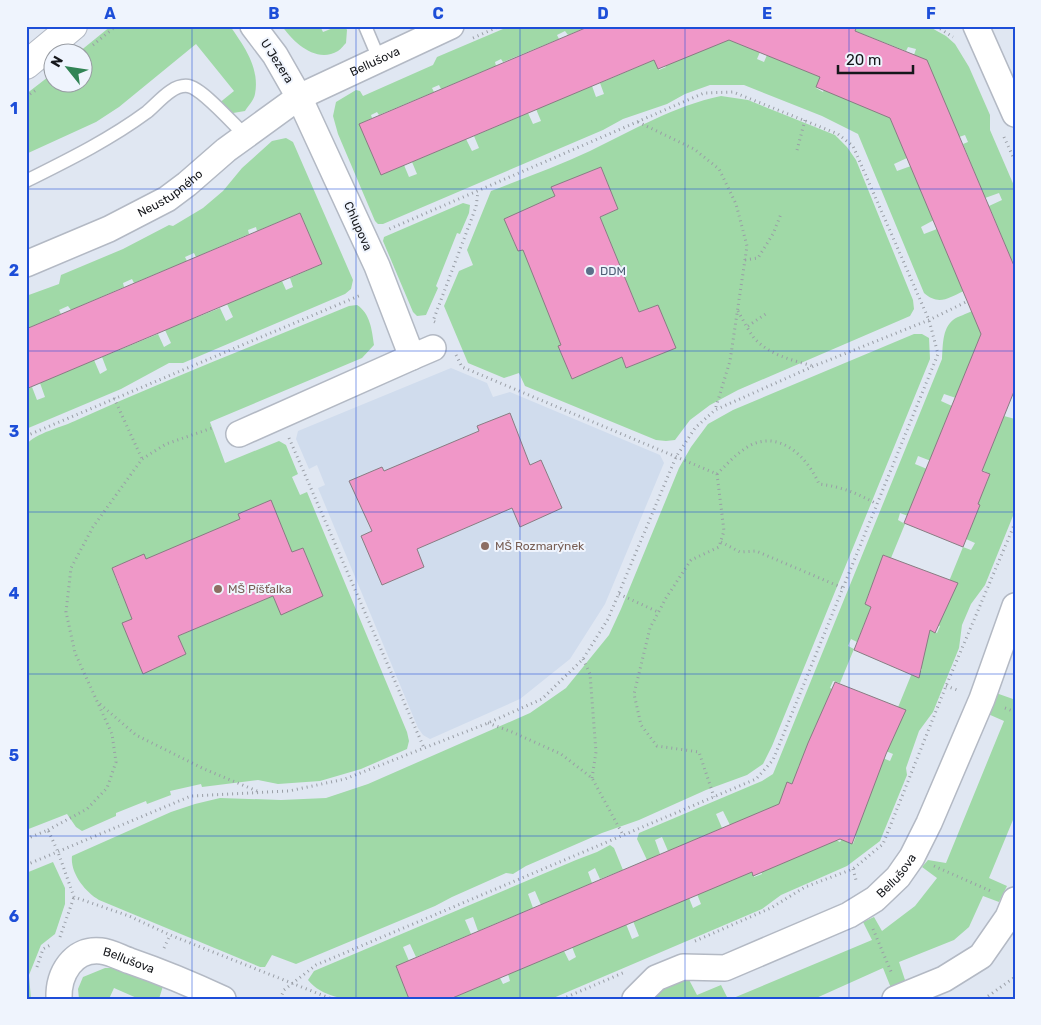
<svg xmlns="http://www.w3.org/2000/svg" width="1041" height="1025" font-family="Rubik,sans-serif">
  <rect width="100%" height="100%" fill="#e0e7f2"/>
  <path fill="#d0dced" d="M451,368l36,15 6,14 17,-5 150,63 4,8 -59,141 -35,55 -50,40 -90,40 -7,-4 -5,-7 -100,-240 7,-3 -8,-20 -8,4 -13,-30 2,-8z"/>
  <g fill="#a0d9a7" fill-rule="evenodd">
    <path d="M111,26h119c14,20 30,42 25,68 -1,6 -7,12 -10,17l-18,3 -9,-10 16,-13 -38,-47 -77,63 -23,15 -70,32v-60l26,-20v8h30v-30h-3z"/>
    <path d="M282,26h38l3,6 15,-6h7l2,4 -1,13c-2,2 -5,6 -8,8 -22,13 -45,-9 -56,-25z"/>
    <path d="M510,26h80l-22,9 -3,-4 -8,4 2,4 -56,23 -2,-3 -6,3 1,4 -55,23 -2,-4 -7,3 2,4 -55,23 -2,-3 -6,3 1,3 -12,6 21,51 23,-10 5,12 8,-3 -5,-12 54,-23 6,12 7,-3 -5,-12 54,-23 5,11 8,-3 -5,-12 56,-23 4,11 8,-3 -4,-11 54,-23 5,10 7,-3 -4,-11 37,-4 7,-3 9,-15 45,18 -3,7 7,3 3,-7 54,22 -5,11 7,4 5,-12 56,23 23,55 -13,6 3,7 14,-5 23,54 -13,7 3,7 13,-5 27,62c-16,7 -25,15 -40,2l-66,-159 -36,-18 -78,-31h-34l-25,9 -18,10 -44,15 -20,11 -220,94h-5l-3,-3 -37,-87 -5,-18 3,-14 20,-12 4,1 3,5 70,-31 4,-8z"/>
    <path d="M857,26h71l18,10 9,8 14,23 21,48v15l25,58v71l-3,2 -23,-55 13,-6 -3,-7 -14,5 -22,-54 5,-2 -3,-7 -6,2 -33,-77 -12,-5 2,-6 -8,-2 -2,4 -51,-20z"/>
    <path d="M721,96l27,4 87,35 12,12 9,13 57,140 1,9 -4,7 -172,74 -28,15 -20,15 -15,20 -9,1 -10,-1 -131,-54 -6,-13 -15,5 -36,-15 -24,-57 15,-35 14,-6 -6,-15 24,-59c33,-13 67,-25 99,-40 43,-21 84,-45 131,-55zM601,167l17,42 -18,8 39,95 19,-7 17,43 -49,20 -8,-21 -26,23 -20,9 -5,-11 4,-2 -4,-10 -4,2 -5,-12 51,-21 -40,-95 -51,21 -5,-11 47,-32 -8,-21z"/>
    <path d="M286,138l7,4 60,138 -2,9 -6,5 -162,69h-14l-48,26 -95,40v-40l6,-2 5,13 8,-3 -5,-14 54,-23 6,14 7,-4 -5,-13 56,-23 6,13 7,-4 -6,-13 55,-22 6,13 7,-4 -6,-13 55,-23 4,9 7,-3 -3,-9 32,-14 -22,-51 -43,18 -1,-4 -8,3 1,4 -53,23 -2,-4 -9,4 2,4 -53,22 -2,-4 -9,4 1,4 -53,23 -3,-4 -9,4 2,4 -35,15v-33l33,-12 2,-9 62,-26 46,-24 4,1 30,-18 20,-17 19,-23 30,-27z"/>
    <path d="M463,203l7,2 -1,8 -9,21 -3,-1 -21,53 2,2 -12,27 -9,1 -4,-4 -30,-71 1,-4z"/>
    <path d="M357,305c13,8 15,25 17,40l-12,13 -152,64 15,41 54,-22 7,4 12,29 -6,3 8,18 7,-3 100,240 2,9 -2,8 -46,20 -41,12 -42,3 -20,-4 -56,7 -1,-3 -31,7 1,4 -24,9 -1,-3 -30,12v3l-34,15 -6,-4 -9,-13 -41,16v-385c9,-12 37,-18 51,-25 90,-41 181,-76 272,-114zM303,548l20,48 -42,18 -8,-18 -95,40 8,18 -43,19 -12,-87 -11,4 -8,-22 11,-5 73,29z"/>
    <path d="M972,311l10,23 -26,64 -12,-4 -3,7 11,5 -21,55 -13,-5 -3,8 12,5 -19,47 -8,-3 -2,7 7,4 -14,34 -7,-3 -19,48 6,4 -14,35 -6,-3 -3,7 6,3 -14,34 -7,-2 -3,7 7,3 -15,34 -5,-2 -3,6 6,4 -14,34 -7,-2 -2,7 6,2 -5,12 -11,-4 7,16 -64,27 -7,-14 -7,3 6,14 -54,23 -6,-14 -7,3 5,14 -13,6 -10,-21 2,-6 123,-52 11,-7 169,-415c1,-13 0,-30 11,-39 5,-4 14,-6 19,-9z"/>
    <path d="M914,334h8l7,4 1,21 -158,387 -9,18 -16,11 -41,15 -67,30 -37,13 -76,33 -13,8 -7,-1 -54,24 -17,9 -139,58 -24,-9 -7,12h-5l-161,-67c-14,-8 -29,-27 -27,-44l99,-44 24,-8 25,-6 61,2 45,-2 42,-14 162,-71 36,-25 43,-53 12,-26 58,-141 12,-21 17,-23 25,-14z"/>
    <path d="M1004,416l11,3v92l-30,74 -14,19 -9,21 -3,23 -26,64 -14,19 -13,37 1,7 -27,66 -33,25 -66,29 -19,14 -211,90h-101l50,-21 3,6 7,-3 -2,-7 56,-23 5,10 7,-4 -4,-10 54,-23 6,15 7,-3 -6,-15 56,-23 4,10 8,-4 -4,-10 55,-23 2,6 8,-3 -2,-6 56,-36 24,10 2,-3 11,5 3,-8 -11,-5 33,-75 12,5 3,-7 -12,-5 31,-76 7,3 3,-7 -7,-3 15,-36 7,3 3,-7 -8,-3 31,-76 8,3 4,-7 -9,-4 14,-34 -10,-4 9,-22 8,3 3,-8 -8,-4z"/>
    <path d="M996,693l17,6 2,-4v120l-26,63 18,8 -8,16 -16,-6 -14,31 -15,13 -55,22 6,18 -3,3 -11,5 -8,-20 -69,31h-83l141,-59 -9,-18 11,-5 8,14 33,-25 22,-28 -15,-11 6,-7 18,3 58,-142 -16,-7z"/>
    <path d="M610,845l4,3 9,22 -23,9 -5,-11 -7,4 4,11 -51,22 -6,-14 -7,3 5,14 -55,23 -5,-14 -8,3 6,14 -55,23 -6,-13 -7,3 6,14 -13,6 14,32c-33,0 -80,8 -102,-19l6,-9 262,-111 21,-8z"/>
    <path d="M53,862l12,26v16l-10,30 -14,11 -12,30 2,24h-5v-126z"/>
    <path d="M105,968h14l44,18 -4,13h-20l-25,-11 -5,11h-30l-1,-10 5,-12z"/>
    <path d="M687,976l10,19 24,-10 7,14h-78l5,-7z"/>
  </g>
  <g fill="#f097c8" stroke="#887c82">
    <path d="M590,26h267l-2,5 72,29 88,208v121l-33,82 8,3 -12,30 2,1 -17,42 -59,-24 77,-189 -91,-216 -74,-31 4,-10 -91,-37 -71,29 -4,-9 -273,115 -22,-51z"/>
    <path d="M601,167l17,42 -18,8 39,95 19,-7 18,43 -50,20 -4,-11 -50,22 -14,-33 3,-1 -38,-95 -5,1 -14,-32 51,-23 -4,-9z"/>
    <path d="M300,213l22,51 -296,125v-60z"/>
    <path d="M510,413l20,52 11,-5 21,48 -42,19 -8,-19 -95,41 7,18 -42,18 -21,-49 11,-5 -23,-50 33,-14 2,4 95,-40 -2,-5z"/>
    <path d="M271,500l21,52 11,-4 20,48 -42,19 -8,-19 -95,40 8,18 -43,20 -21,-51 10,-4 -20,-51 32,-14 2,5 94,-40 -2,-5z"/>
    <path d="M883,555l75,28 -23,50 -5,-3 -11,48 -65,-28 17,-43 -6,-3z"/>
    <path d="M835,682l71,28 -20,44 -34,90 -12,-5 -87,37 -1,-4 -302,127h-41l-13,-33 383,-162 8,-22 5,2 16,-41z"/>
  </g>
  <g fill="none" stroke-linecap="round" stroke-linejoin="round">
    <g stroke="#b3b9c4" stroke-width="15">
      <g id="lane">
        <path d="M365,26l14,33"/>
        <path d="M26,181c42,-21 83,-41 121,-69 11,-9 25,-28 41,-26 14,2 46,39 58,50"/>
      </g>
    </g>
    <g stroke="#b3b9c4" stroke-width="28">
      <g id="street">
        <path d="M976,26l39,88"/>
        <path id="s1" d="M26,264l83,-35 58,-30 20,-15 39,-34 73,-53 152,-71"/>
        <path d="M412,357l21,-9"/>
        <path d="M239,434l173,-77 -35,-91 -78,-169 -24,-42 -22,-29"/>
        <path id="s2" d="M59,999c-1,-25 14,-51 42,-48 10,1 20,7 29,10 32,11 63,24 93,38"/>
        <path id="s3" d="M635,999l21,-21 27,-11 42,1 124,-53 26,-16 23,-22 14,-20 17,-34 53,-124 33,-93"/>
        <path d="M895,999l49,-20 37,-23 27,-39 7,-17"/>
      </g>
    </g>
    <g stroke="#b3b9c4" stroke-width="30">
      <path id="secondary" d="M26,65l47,-39"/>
    </g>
    <g stroke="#999ea6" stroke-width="3" stroke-dasharray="1 4" stroke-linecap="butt">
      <path d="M936,26l17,11"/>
      <path d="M1013,26l2,5"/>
      <path d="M473,38l27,-12"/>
      <path d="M93,45l23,-19"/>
      <path d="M26,97l10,-7"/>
      <path d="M638,122l56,27 25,20 17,35 11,42 -17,115 -15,49"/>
      <path d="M1004,137l11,24"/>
      <path d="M797,150l8,-30"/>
      <path d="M745,260l13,-2 15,-24 8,-20"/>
      <path d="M738,311c5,9 10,19 16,27 15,17 38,22 59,28"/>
      <path d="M435,322l-2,-1 43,-114 2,-15"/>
      <path d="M748,326l19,-13"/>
      <path d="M456,355l6,12 255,107 7,57 -5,16 -28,13 -25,38 -16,30 -16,66 7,31 16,21 42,6 15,45"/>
      <path d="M114,398l28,61"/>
      <path d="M26,436l335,-141"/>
      <path d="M289,438l135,310"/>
      <path d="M717,474c10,-10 20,-21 32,-28 31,-17 59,12 70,38 24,3 37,9 58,20"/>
      <path d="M721,542l19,10 16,-1 87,37"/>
      <path d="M619,594l39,18"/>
      <path d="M583,659l7,15 6,78 -4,26"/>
      <path d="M946,686l14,5"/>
      <path d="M100,704l36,31 68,34 53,22"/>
      <path d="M1005,708l10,4"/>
      <path d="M488,723l24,9 49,22 31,24 31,57"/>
      <path d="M48,830l39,-21 20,-21 9,-26 -4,-28 -37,-81 -9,-41 5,-44 22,-41 49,-68 24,-15 49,-17"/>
      <path d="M26,839l22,-9 10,22 16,45 55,19 41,19 162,64"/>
      <path d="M26,865l165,-69 98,-5 56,-12 143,-56 54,-24 41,-40 25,-40 68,-162 19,-29 20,-18 99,-44 115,-46 39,-19"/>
      <path d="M934,866l59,26"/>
      <path d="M853,869l3,11"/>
      <path d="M873,929l19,45"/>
      <path d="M60,937l14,-40"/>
      <path d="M695,941l76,-33 34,-21 48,-18 30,-25 63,-158 69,-163"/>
      <path d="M164,948l6,-13"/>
      <path d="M37,967l6,-18 9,-5"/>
      <path d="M280,999l4,-9 32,-25 440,-186 17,-19 165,-406 -9,-34 -76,-174 -15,-12 -105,-42 -29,1 -317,137"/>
      <path d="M562,999l63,-27"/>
      <path d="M984,999l31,-22"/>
    </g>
    <use href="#lane" stroke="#fff" stroke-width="12"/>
    <use href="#street" stroke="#fff" stroke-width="25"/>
    <use href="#secondary" stroke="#fff" stroke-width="28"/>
  </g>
  <path fill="none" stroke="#1d4ed8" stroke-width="1" stroke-opacity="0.55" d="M192,26v973M356,26v973M520,26v973M685,26v973M849,26v973M26,189h989M26,351h989M26,512h989M26,674h989M26,836h989"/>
  <circle fill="#5c6f8a" stroke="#eff4fd" stroke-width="2" cx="590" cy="271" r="5"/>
  <g fill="#8d6e63" stroke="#eff4fd" stroke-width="2">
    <circle cx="485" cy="546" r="5"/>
    <circle cx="218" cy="589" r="5"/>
  </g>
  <g text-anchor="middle" stroke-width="4" stroke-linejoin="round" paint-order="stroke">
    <g font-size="12" fill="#15171b" stroke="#eff4fd">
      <text transform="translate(277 61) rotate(57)" y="4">U Jezera</text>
      <text dy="4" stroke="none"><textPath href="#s1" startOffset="406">Bellušova</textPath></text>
      <text dy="4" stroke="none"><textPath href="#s1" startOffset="161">Neustupného</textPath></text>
      <text transform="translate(358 226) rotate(66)" y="4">Chlupova</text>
      <text dy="4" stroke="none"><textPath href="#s3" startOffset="298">Bellušova</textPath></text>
      <text dy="4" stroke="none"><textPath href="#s2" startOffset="102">Bellušova</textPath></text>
    </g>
    <g font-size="12" fill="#4e5e75" stroke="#eff4fd" text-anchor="start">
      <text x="600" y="275">DDM</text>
    </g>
    <g font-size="12" fill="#785e54" stroke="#eff4fd" text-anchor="start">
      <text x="495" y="550">MŠ Rozmarýnek</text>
      <text x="228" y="593">MŠ Píšťalka</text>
    </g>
  </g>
  <rect width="1041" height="1025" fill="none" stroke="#eff4fd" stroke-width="55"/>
  <g transform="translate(68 68) rotate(300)"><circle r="24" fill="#eff4fd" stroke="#989ca3"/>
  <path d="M0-4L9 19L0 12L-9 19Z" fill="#328455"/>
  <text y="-8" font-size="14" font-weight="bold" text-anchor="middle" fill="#15171b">N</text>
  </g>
  <path d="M838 65v8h75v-8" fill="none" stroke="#15171b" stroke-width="2.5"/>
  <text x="846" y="65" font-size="15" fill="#15171b" stroke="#eff4fd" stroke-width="4" paint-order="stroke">20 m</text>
  <rect x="28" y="28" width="986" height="970" fill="none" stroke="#1d4ed8" stroke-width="2"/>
  <g font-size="16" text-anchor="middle" font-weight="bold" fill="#1d4ed8">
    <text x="110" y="19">A</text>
    <text x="274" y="19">B</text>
    <text x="438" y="19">C</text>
    <text x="603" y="19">D</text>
    <text x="767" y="19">E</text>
    <text x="931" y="19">F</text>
    <text x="14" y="114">1</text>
    <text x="14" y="276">2</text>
    <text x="14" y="437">3</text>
    <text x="14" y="599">4</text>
    <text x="14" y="761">5</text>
    <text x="14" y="922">6</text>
  </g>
</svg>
